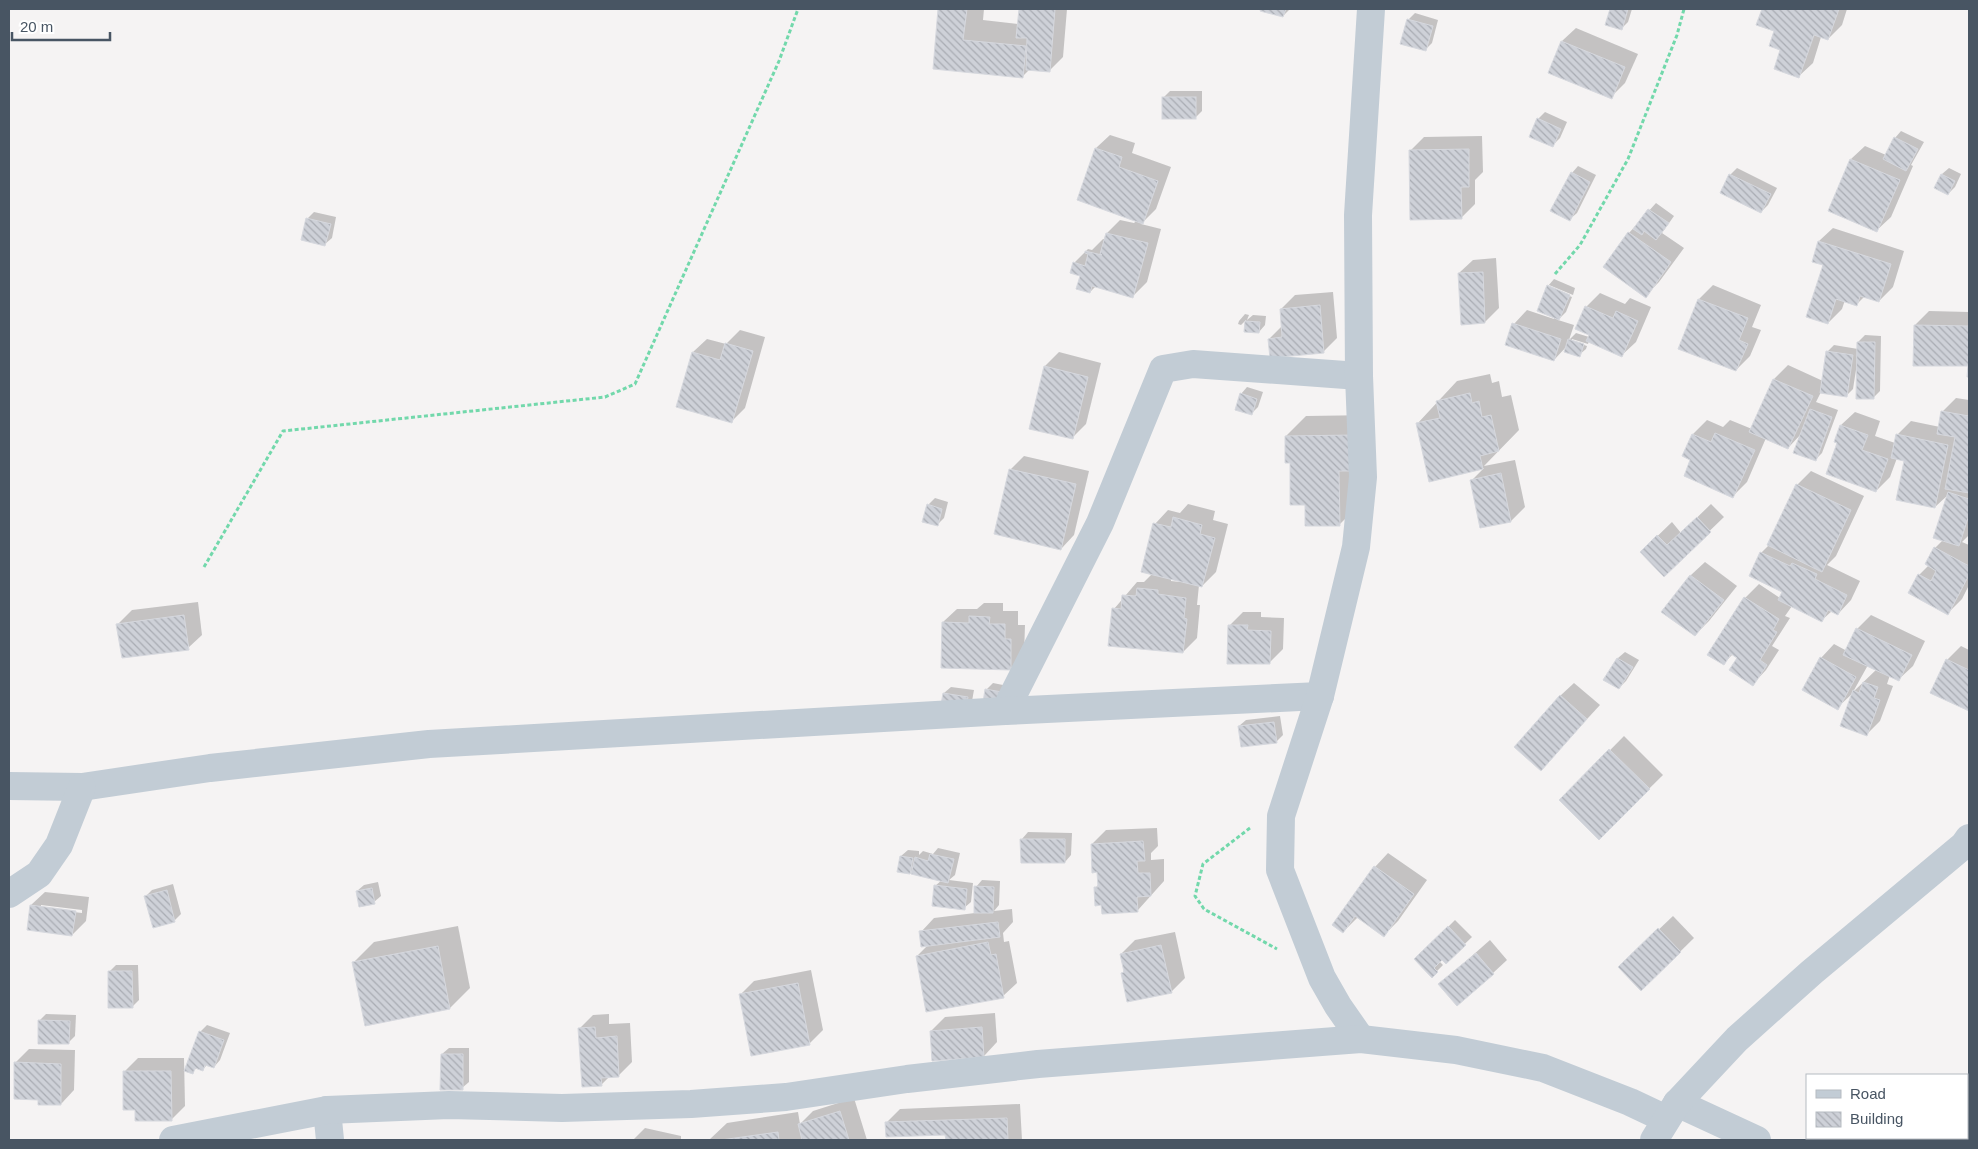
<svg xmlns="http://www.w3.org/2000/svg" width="1978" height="1149" font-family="Helvetica,sans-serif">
  <defs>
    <pattern id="building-back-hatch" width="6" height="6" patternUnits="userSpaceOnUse" patternTransform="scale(1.25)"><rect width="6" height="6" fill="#ced1d8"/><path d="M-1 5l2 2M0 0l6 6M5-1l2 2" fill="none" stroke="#a9acb3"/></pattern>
  </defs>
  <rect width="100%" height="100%" fill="#f5f3f3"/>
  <g fill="#0003" fill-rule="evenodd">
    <path d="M939,9h45l-1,11 35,4 2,-15h47l-4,48 -14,14 -19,-2 -8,8 -88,-9z"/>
    <path d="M1262,9h28l-7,7z"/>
    <path d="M1611,9h21l-4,13 -7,7 -15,-5z"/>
    <path d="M1763,9h84l-5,16 -14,14 -7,-2 -8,26 -14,13 -17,-27 -6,-19 -18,-6z"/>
    <path d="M1415,13l23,7 -6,23 -7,7 -17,-30z"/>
    <path d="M1576,28l62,26 -13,29 -14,14 -49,-56z"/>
    <path d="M1170,91h32v20l-7,7 -31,-21z"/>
    <path d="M1545,112l22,10 -7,16 -7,7 -15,-26z"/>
    <path d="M1901,131l23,11 -13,23 2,1 -22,51 -14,13 -48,-20 22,-51 14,-13 21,9 9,-17z"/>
    <path d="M1110,135l25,8 -3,10 39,14 -15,42 -15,15 20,5 -14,53 -14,14 -37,-10 -6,6 -16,-29 14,-14 4,1 11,-11h2l2,-6 13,-13 14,3 3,-3 -41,-72z"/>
    <path d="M1482,136l1,36 -8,8v24l-14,14 -51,-67 14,-14z"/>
    <path d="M1578,166l18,9 -19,38 -7,6 2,-46z"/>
    <path d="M1737,168l40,20 -9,17 -7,7 -31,-37z"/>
    <path d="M1949,168l12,6 -6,13 -7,7 -12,-6 6,-14z"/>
    <path d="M1656,203l18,13 -12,17 22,15 -25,34 -14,14 -16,-63z"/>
    <path d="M314,212l22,5 -4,21 -7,6 -18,-25z"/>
    <path d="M1833,228l71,23 -11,36 -14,14 -14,-5 -8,8 -12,-4 -3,9 -14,14 -3,-59 -12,-3 6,-20z"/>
    <path d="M1496,258l3,50 -14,14 -26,-49 14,-13z"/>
    <path d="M1554,279l21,9 -2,7 -24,-10v3l23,9 -6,15 -8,8 16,5 -5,15 7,-7 13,4 1,-3 -4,-27 14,-14 25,11 5,-6 21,9 -15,35 -14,13 -33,-14 -1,3 -16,-5v2l15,5 -1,3 -7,6 -12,-9 -13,14 -40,-36 13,-14 27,9 -6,-33z"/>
    <path d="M1713,285l48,20 -9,22 9,3 -11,26 -14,14 -56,-22 19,-49z"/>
    <path d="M1333,292l4,46 -14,14 -54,-13 13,-13 -1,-17 14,-14z"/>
    <path d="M1929,311l40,1v63v-10l-54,-40z"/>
    <path d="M1245,314l4,1 -2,5 6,-5 13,1 -1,9 -6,7 -14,-1 1,-11 -5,5 -3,-1 1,-3z"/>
    <path d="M740,330l25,7 -20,71 -13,13 -39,-69 14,-13 19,5z"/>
    <path d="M1865,335l16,1 -1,55 -7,7 -17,-28 -3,19 -6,6 -26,-3 -5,10 22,8 -16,43 -7,7 -13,-27 -14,15 -22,-10 -19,44 -14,14 -41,-37 -8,-3 9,-22 14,-14 16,7 7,-7 22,9 22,-50 14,-14 35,16 4,-29 7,-7 24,4v-7z"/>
    <path d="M1059,352l42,11 -15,61 -14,14 -41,-10 14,-62z"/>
    <path d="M1490,374l2,9 7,-2 3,16 9,-2 8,35 -35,36 31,-6 10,47 -14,14 -39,-41 12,-12 -54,12 -13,-56 40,-43z"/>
    <path d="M1247,387l16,5 -5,15 -7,7 -10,-20z"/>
    <path d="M1956,398l13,2v135l-7,7 7,3v40l-7,14 -14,14 -29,-38 10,-10 6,-17 8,-8 6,-46 -14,13 -29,-47 -9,-2 -7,19 -14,14 -37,-49 -3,-1 5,-16 14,-13 25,9 -5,15 20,7 2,-8 14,-14 29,6 2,-15z"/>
    <path d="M1373,415l-13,89 -21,21 -33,-21 -15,-42 -5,-26 20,-20z"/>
    <path d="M1024,456l65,15 -15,64 -13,14 -51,-79z"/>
    <path d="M1811,471l53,25 -28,60 -9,9 33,16 -9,19 -13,14 -6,-3 -10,9 -30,-14 -7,10 5,2 -18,28 7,4 -13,20 -13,14 -14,-26 -6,-4 -10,10 22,-66 14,-14 21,14 3,-7 -22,-38 8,-8 28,-60z"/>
    <path d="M935,498l13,4 -4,16 -7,7 -9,-20z"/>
    <path d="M1188,504l27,7 -2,9 15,4 -12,48 -14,14 -3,-1 -2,20h3l-3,33 -14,14 -69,-43 23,-27h7l9,-9 2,-49 13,-14 12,3zM1171,578l10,2 -1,2 -9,-1z"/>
    <path d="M1711,504l13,13 -60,58 -23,-23 31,-30 9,11z"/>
    <path d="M1705,562l32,24 -28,35 -14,14 -32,-23 28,-37z"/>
    <path d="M198,602l4,33 -14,13 -70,-24 14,-14z"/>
    <path d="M984,603h19v8h15v14h7l-1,30 -14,14 -67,-47 14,-13h20z"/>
    <path d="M1243,612h18v5l23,1 -1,31 -14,14 -40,-37z"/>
    <path d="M1871,615l54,26 -12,25 -14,13 -9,-4 -3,9 6,2 -13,35 -14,14 -12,-43 -17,16 -16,-50 13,-14 13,7 10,-22zM1868,665l9,4 -24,23z"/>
    <path d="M1961,646l8,4v60l-37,-18 15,-32z"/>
    <path d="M1625,652l14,8 -13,21 -7,7 -14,-8 13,-22z"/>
    <path d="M993,683l15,3 -1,8 -21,-4z"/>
    <path d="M1574,683l26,22 -59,64 19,-73z"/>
    <path d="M951,687l23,3 -2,11 -28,-8z"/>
    <path d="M1280,716l3,19 -7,7 -37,-16 7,-6z"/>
    <path d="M1624,736l39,39 -64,63 -38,-38z"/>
    <path d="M1157,828l1,18 -7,7v7l13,-1v22l-26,29 -36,-6 -7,-16 4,-4 -7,-40 14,-14z"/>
    <path d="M1028,832l44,1 -1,22 -6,7 -43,-23z"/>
    <path d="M938,848l22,5 -5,22 -6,5 24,3 -2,19 -7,6 -29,-22 7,-6 -43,-9 2,-15 7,-6 11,1v4l4,-4 10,3z"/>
    <path d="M1388,853l39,27 -29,41 -14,14 -26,-18 -15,15 32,-65z"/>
    <path d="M982,880l18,1 -1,24 -5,6 18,-2 1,13 -10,11 1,9 5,-1 8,42 -14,13 -86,-40 11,-11 -7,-13 13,-14 41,-5 1,-26z"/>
    <path d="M378,882l3,14 -7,6 -17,-11 7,-6z"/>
    <path d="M173,884l8,30 -7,7 -28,-25 6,-6z"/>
    <path d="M45,892l44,5 -3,24 -14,14 -41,-30zM41,905l41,5v3l-41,-5z"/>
    <path d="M1673,916l21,22 -53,52 -8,-36z"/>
    <path d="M1455,920l17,17 -26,25 -4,-4 -3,3 4,4 -11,11 -16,-17z"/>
    <path d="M458,926l12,62 -20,20 -97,-45 21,-21z"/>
    <path d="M1175,932l10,46 -14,14 -49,-19 3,-3 -4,-16 14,-14z"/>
    <path d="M1490,940l17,20 -14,13 -53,11z"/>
    <path d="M116,965h22l1,35 -7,7 -23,-35z"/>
    <path d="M811,970l12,60 -14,14 -69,-49 14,-14z"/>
    <path d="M995,1013l2,29 -13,14 -53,-25 14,-14z"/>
    <path d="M46,1014l30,1 -1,21 -6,6 -30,-21z"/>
    <path d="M609,1014v10l21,-1 2,39 -14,14h-8l-9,9 -22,-56 14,-14z"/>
    <path d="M207,1025l23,8 -10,27 -6,7 -7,-2 -5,5 -5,-2 -5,4 8,-40z"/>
    <path d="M449,1048h20v34l-7,6 -20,-34z"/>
    <path d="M29,1049l46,1 -1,40 -13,14 -22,-6 -24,-35z"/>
    <path d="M138,1058h46l1,48 -14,14 -35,-12 -12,-36z"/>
    <path d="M854,1098l13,42h-158l18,-17 71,-11 2,12 13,-13z"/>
    <path d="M1020,1104l2,36h-75l-1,-7 -60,-10 14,-14z"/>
    <path d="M645,1128l36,8v4h-48z"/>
  </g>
  <g fill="url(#building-back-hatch)" stroke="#d6d8de">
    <path d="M938,9h29l-4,31 63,6 -3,32 -90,-9z"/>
    <path d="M1019,9h36l-5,63 -24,-2 1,-32h-11z"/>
    <path d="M1261,9h25l-3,8 -23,-6z"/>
    <path d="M1610,9h18l-6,21 -17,-5z"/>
    <path d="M1762,9h77l-11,31 -14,-5 -15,43 -25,-9 6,-19 -11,-4 5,-15 -18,-6z"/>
    <path d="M1407,19l26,7 -7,25 -26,-7z"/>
    <path d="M1561,41l64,26 -13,32 -64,-26z"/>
    <rect x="1162" y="97" width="34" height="22"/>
    <path d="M1537,118l24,11 -8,18 -24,-10z"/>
    <path d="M1894,137l24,12 -12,22 -23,-12z"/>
    <path d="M1095,148l27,9 -3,10 39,14 -15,43 -66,-24z"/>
    <path d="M1469,149v38h-8l1,32 -52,1 -1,-70z"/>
    <path d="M1850,159l50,21 -23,52 -49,-21z"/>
    <path d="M1571,172l19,10 -20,39 -20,-10z"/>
    <path d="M1729,174l42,20 -10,19 -41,-20z"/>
    <path d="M1941,174l14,7 -7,14 -14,-7z"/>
    <path d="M1648,209l21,14 -13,17 -12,-9 -2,4 -9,-6z"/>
    <path d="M306,218l25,6 -6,22 -24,-6z"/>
    <path d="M1628,232l43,30 -25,36 -43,-31z"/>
    <path d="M1106,233l42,10 -15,55 -41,-12 -2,7 -14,-4 4,-13 -10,-3 3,-11 12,4 3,-12 -3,-1v-2l17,4 -2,-1z"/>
    <path d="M1818,241l73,23 -12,38 -19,-6 -3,10 -21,-7 -8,25 -22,-7 17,-52 -11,-3z"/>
    <path d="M1483,272l2,51 -24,2 -3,-52z"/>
    <path d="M1547,285l23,10 -11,25 -22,-9z"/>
    <path d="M1698,299l50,19 -9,22 9,4 -12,27 -58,-22z"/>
    <path d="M1320,305l4,48 -54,5 -2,-19 14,-2 -2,-28z"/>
    <path d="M1585,306l28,12 3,-7 22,10 -16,36 -36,-16 3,-6 -14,-6z"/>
    <path d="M1245,321l15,1 -1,11 -15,-1z"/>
    <path d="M1512,323l49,16 -7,22 -49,-16z"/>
    <path d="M1914,325l55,1v51h-2l1,-11h-55z"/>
    <path d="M1568,339l16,5 -4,13 -16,-5z"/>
    <path d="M1857,342h18l-1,57h-18z"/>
    <path d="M725,343l28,8 -21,72 -56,-16 16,-55 28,8z"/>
    <path d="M1826,351l27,4 -6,42 -27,-4z"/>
    <path d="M1044,366l44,11 -15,62 -44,-10z"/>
    <path d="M1773,379l40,17 -25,53 -39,-17z"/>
    <path d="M1240,393l17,6 -5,16 -17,-5z"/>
    <path d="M1470,393l2,10 7,-2 3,16 9,-2 8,36 -19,5 3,13 -54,13 -13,-59 24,-5 -4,-17z"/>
    <path d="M1810,409l22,8 -16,44 -23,-8z"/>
    <path d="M1941,411l28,5v77l-24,-4 10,-52 -18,-3z"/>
    <path d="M1840,425l28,10 -6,15 26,9 -12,33 -50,-18 11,-31 -3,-1z"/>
    <path d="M1715,433l40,17 -22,48 -49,-22 6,-16 -8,-4 10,-22 19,8z"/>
    <path d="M1896,434l52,11 -13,63 -39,-8 8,-39 -13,-3z"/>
    <path d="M1353,435l1,36h-15l1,55h-35v-21h-15v-42h-5v-27z"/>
    <path d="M1009,469l67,15 -15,66 -67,-16z"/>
    <path d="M1501,473l10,49 -31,6 -10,-48z"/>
    <path d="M1796,484l55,26 -29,62 -55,-27z"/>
    <path d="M1948,492l21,7v16l-10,31 -26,-8z"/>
    <path d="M927,504l15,5 -4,17 -16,-4z"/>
    <path d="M1173,517l29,8 -2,9 15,4 -13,49 -61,-15 12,-49 18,4z"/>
    <path d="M1697,517l14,15 -47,45 -24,-25 17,-17 10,10z"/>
    <path d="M1934,547l35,19v9l-21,40 -40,-22 10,-19 13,7 5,-10 -11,-7z"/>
    <path d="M1760,552l30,14 2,-3 25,11 -2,5 32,16 -9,20 -10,-5 -6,12 -44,-22 4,-8 -33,-16z"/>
    <path d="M1690,575l34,25 -29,36 -34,-24z"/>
    <path d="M1137,588l21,2v4l28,4 -2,20 3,1 -4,34 -75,-7 4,-38 9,1 1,-14 14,1z"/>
    <path d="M1744,597l35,22 -6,11 4,2 -17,28 7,5 -14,21 -24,-16 8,-12 -6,-4 -7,11 -17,-10z"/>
    <path d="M184,615l5,35 -67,8 -6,-34z"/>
    <path d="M969,616l21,1 -1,7h16v15h6v31l-70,-2 1,-46 27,1z"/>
    <path d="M1228,625h20l-1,5 24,1 -1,33h-43z"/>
    <path d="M1856,628l56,27 -13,26 -56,-26z"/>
    <path d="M1820,657l36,20 -18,33 -36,-20z"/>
    <path d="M1617,658l16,9 -14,22 -16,-9z"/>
    <path d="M1946,659l23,11v41l-39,-18z"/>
    <path d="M1863,682l15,5 -4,11 6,2 -13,36 -27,-10 13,-36 6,3z"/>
    <path d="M985,689l17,3 -3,14 -16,-3z"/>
    <path d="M943,693l25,4 -2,12 -25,-4z"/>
    <path d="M1560,695l27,24 -46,52 -27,-24z"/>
    <path d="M1274,722l3,21 -36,4 -3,-21z"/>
    <path d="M1609,749l41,40 -51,51 -40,-40z"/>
    <path d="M1020,839h45v24h-44z"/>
    <path d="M1143,841l2,20h-8l1,12h12l1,23 -14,1 1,15 -36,2 -1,-9 -6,1 -1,-19h4l-1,-15 -5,1 -1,-29z"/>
    <path d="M930,854l24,5 -6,24 -37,-9 4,-17 13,4z"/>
    <path d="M900,856l13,2 -3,16 -13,-2z"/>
    <path d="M1374,866l40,28 -30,43 -29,-21 -12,17 -11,-8z"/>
    <path d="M934,885l33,4 -2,21 -33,-4z"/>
    <path d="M974,886l20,1 -1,26h-19z"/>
    <path d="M372,888l3,16 -16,3 -3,-16z"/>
    <path d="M167,890l8,32 -22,6 -9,-32z"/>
    <path d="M30,905l46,6 -4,25 -45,-6z"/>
    <path d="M998,922l2,15 -79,10 -2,-16z"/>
    <path d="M1448,926l18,19 -20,19 -4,-4 -8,8 4,4 -6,6 -18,-19z"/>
    <path d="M1658,928l23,24 -40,39 -23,-24z"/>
    <path d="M988,942l3,13 5,-1 8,44 -78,14 -10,-56z"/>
    <path d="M1161,945l11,48 -45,9 -6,-29 3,-1 -4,-18z"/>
    <path d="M438,946l12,63 -85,17 -13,-64z"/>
    <path d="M1476,953l18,21 -37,32 -19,-22z"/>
    <path d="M108,971h24l1,37h-25z"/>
    <path d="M798,983l12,62 -59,11 -12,-62z"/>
    <path d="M38,1020l32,1 -1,23h-31z"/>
    <path d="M595,1027l1,11 21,-2 2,41 -18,1 1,8 -20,1 -4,-59z"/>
    <path d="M982,1027l2,30 -52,4 -2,-30z"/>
    <path d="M199,1031l25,9 -10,28 -9,-3 -2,6 -8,-3 -2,6 -9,-3z"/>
    <path d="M441,1054h22v36h-23z"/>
    <path d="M14,1062l47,2v41h-23v-5l-24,-1z"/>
    <path d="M123,1071h48l1,50h-37v-11h-12z"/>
    <path d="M840,1111l9,29h-47l-4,-16z"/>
    <path d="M1007,1118l1,22h-62l-1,-5 -59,2 -1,-15z"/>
    <path d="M778,1132l1,8h-58z"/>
  </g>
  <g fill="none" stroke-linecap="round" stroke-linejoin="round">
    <g stroke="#72d8ab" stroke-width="3" stroke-dasharray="4 2.5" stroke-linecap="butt">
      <path d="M1968,9h1"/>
      <path d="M1555,274l25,-29 48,-86 49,-124 7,-26"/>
      <path d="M204,567l79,-136 322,-34 30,-13 144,-323 19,-52"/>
      <path d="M1250,828l-47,36 -8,32 9,13 73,40"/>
    </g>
    <g stroke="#c2ccd5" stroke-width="28">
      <path d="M1005,711l95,-188 63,-154 30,-5 166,12"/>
      <path d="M9,786l73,1 128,-19 219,-24 576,-33 315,-15"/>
      <path d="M9,894l30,-20 20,-29 23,-58"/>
      <path d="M1361,1039l-23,-33 -16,-28 -42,-108 1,-54 39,-120 36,-149 7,-70 -4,-101 -1,-161 13,-206"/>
      <path d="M1677,1103l80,37"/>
      <path d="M327,1110l3,30"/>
      <path d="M173,1140l154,-30 122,-5 113,3 129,-4 95,-7 121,-18 131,-15 323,-25 95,11 87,18 87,34 36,17"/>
      <path d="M1654,1140l23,-37 60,-64 75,-67 152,-127 5,-7"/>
    </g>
  </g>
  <rect width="1978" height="1149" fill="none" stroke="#485563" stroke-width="20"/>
  <rect x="1806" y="1074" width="162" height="65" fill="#ffffff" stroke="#b6bbc1"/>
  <rect x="1816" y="1090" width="25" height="8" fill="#c2ccd5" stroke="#b6bbc1"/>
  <text x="1850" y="1099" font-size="15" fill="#485563">Road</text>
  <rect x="1816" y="1112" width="25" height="15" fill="url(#building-back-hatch)" stroke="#b6bbc1"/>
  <text x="1850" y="1124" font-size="15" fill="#485563">Building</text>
  <path d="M12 32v8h98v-8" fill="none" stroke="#485563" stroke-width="2.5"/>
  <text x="20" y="32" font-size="15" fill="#485563" stroke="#ffffff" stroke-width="4" paint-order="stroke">20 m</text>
</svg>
